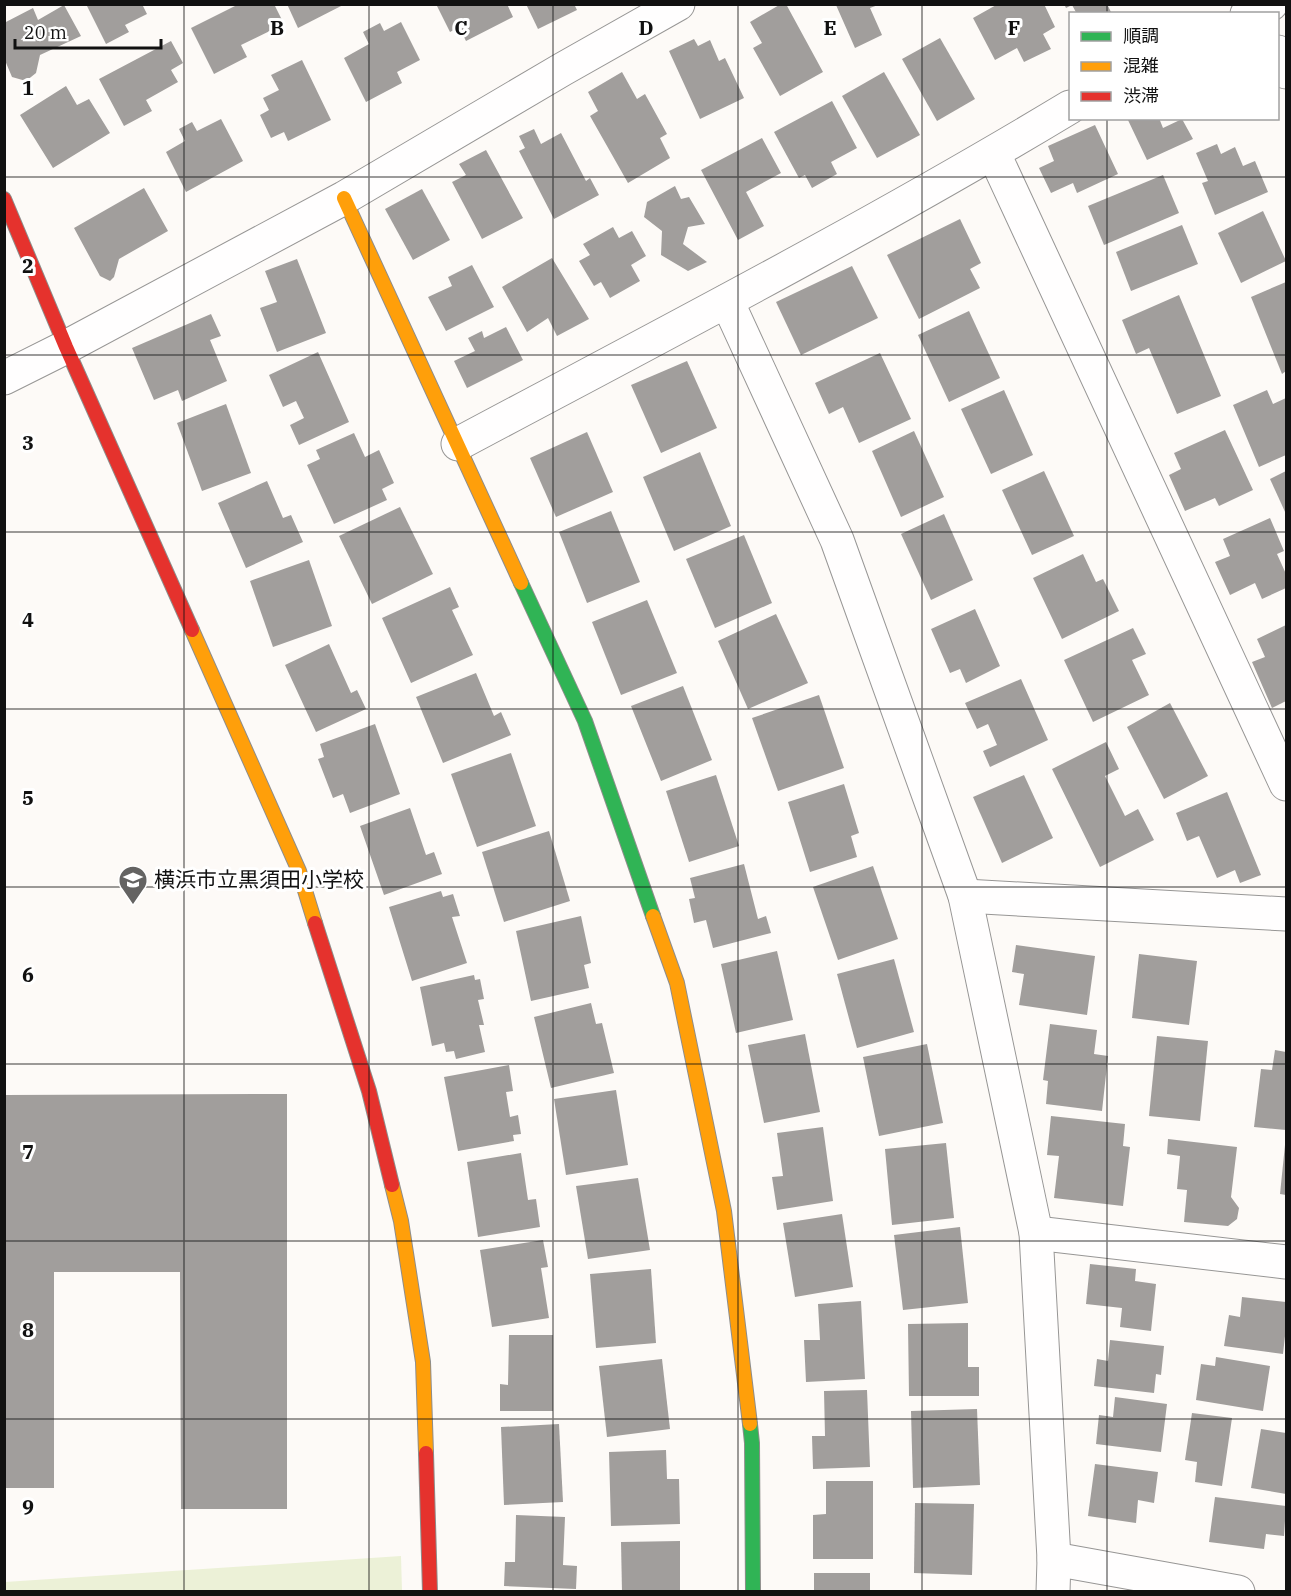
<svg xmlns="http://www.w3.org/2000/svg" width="1291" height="1596" font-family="'IBM Plex Serif','Noto Sans JP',serif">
  <rect width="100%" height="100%" fill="#fdfaf7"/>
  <path fill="#ecf1d7" d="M401,1556l1,35h-397v-9z"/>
  <g fill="#a19e9c">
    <path d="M86,4h56l5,10 -22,11 4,7 -23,12z"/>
    <path d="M239,4h35l10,20 -43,21 6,12 -33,17 -23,-46z"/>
    <path d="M287,4h58l-47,24z"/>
    <path d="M436,4h71l6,13 -47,24 -7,-14 -9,5z"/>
    <path d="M526,4h48l3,6 -39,19z"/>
    <path d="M781,4h5l37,68 -43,24 -27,-48 9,-5 -12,-21z"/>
    <path d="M998,4h46l11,23 -12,7 8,15 -27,13 -7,-14 -22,12 -22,-42z"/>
    <path d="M1064,4h43l5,10h-35l-5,-9 -6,3z"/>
    <path d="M64,5l17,31 -41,19 -4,18 -10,8 -14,-4 -8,-19v-35l29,-15 5,12z"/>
    <path d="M836,5h42l-8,3 12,27 -27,13z"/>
    <path d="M401,22l19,38 -23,12 5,11 -36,19 -22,-44 25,-14 -6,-12 17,-9 4,8z"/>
    <path d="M940,38l35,61 -38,22 -35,-62z"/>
    <path d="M694,39l4,7 12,-6 9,21 6,-3 19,40 -44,21 -31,-68z"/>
    <path d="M171,41l12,22 -12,7 7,12 -32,18 6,11 -28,15 -25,-47z"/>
    <path d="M302,60l29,60 -43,21 -4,-9 -13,6 -11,-23 9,-5 -6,-12 16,-8 -8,-15z"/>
    <path d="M622,72l15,27 8,-5 22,40 -7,4 10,20 -42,25 -38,-67 8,-5 -10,-19z"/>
    <path d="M884,72l36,63 -43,23 -35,-62z"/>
    <path d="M66,86l11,19 12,-6 21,34 -57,35 -33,-53z"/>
    <path d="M832,101l25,47 -26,14 6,12 -25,14 -7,-13 -6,3 -25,-46z"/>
    <path d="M1127,118h32l4,10 19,-9 11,20 -46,21z"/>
    <path d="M221,119l22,42 -57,31 -20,-40 19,-11 -6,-12 13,-7 5,9z"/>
    <path d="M1095,125l23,49 -41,19 -4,-10 -22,10 -12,-25 15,-7 -6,-15z"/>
    <path d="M534,129l7,15 20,-11 25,48 4,-3 9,17 -45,24 -35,-68 6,-3 -6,-12z"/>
    <path d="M762,138l19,35 -35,19 18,34 -26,14 -37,-70z"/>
    <path d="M1217,144l4,10 14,-7 8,19 12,-5 13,31 -53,23 -13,-32 6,-2 -12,-28z"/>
    <path d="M486,150l37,68 -41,21 -30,-57 14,-7 -7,-11z"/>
    <path d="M1163,175l16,38 -75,32 -16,-39z"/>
    <path d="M675,186l6,13 8,-2 16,27 -17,3 -5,17 24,18 -19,9 -27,-16 1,-24 -18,-14 3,-15z"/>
    <path d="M144,188l24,43 -49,28 -5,18 -4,4 -10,-5 -26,-48z"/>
    <path d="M422,189l28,51 -37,20 -28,-51z"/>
    <path d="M1263,211l23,50 -45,22 -23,-50z"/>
    <path d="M960,219l21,44 -11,6 10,19 -61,31 -32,-64z"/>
    <path d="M1182,225l16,39 -67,27 -15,-39z"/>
    <path d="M613,227l6,11 13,-7 14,25 -15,9 9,16 -30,17 -9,-16 -7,4 -15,-25 11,-6 -7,-11z"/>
    <path d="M552,258l37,61 -32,17 -9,-18 -21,14 -25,-45z"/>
    <path d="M297,259l29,74 -49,19 -17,-44 17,-6 -12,-31z"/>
    <path d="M472,265l22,42 -48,24 -18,-34 24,-11 -4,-9z"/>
    <path d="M852,266l26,52 -77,37 -25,-53z"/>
    <path d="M1286,282v89l-4,3 -31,-77z"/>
    <path d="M1179,295l42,101 -44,18 -28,-66 -13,6 -14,-34z"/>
    <path d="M969,311l31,67 -51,24 -31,-67z"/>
    <path d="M211,314l10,22 -11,4 17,41 -45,20 -4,-11 -24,10 -22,-52z"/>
    <path d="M506,327l17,33 -56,28 -13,-27 21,-10 -7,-13 14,-7 2,7z"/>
    <path d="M318,352l31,70 -50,23 -9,-20 14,-7 -8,-17 -13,6 -14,-32z"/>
    <path d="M880,353l31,66 -52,24 -16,-36 -14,7 -14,-31z"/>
    <path d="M687,361l30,67 -56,25 -30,-68z"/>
    <path d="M1004,390l29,65 -42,19 -30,-65z"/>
    <path d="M1267,390l6,14 13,-6v57l-27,12 -26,-62z"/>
    <path d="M226,404l25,69 -49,18 -25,-68z"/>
    <path d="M1225,430l28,60 -34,16 -4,-8 -30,13 -16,-36 12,-6 -7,-16z"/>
    <path d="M914,431l30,66 -43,20 -29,-66z"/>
    <path d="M587,432l26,60 -57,25 -26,-59z"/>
    <path d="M354,433l11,24 14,-7 15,33 -12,6 5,11 -53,24 -27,-59 13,-6 -4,-9z"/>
    <path d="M700,452l31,74 -57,25 -31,-74z"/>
    <path d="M1044,471l30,65 -42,19 -30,-65z"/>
    <path d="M1286,471v43l-16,-35z"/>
    <path d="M267,481l16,37 8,-3 12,27 -57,26 -28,-65z"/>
    <path d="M400,507l33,67 -61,30 -33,-68z"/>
    <path d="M611,511l29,71 -53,21 -28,-71z"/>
    <path d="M944,514l29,66 -42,20 -30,-66z"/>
    <path d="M1270,518l14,33 -7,3 9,20v14l-24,11 -7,-16 -25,12 -15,-33 15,-6 -7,-17z"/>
    <path d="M744,535l28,68 -57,25 -29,-69z"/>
    <path d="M1083,554l13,28 7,-3 16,32 -57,28 -29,-61z"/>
    <path d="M309,560l23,66 -59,21 -23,-66z"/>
    <path d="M450,587l9,20 -7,3 21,45 -62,28 -29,-65z"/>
    <path d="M647,600l30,73 -56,22 -29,-73z"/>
    <path d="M975,609l25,57 -34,17 -6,-14 -10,4 -19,-44z"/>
    <path d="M776,614l32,69 -60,26 -30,-68z"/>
    <path d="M1286,625v76l-14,7 -20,-46 13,-5 -8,-18z"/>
    <path d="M1133,628l13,26 -14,6 17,35 -56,27 -29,-62z"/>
    <path d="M329,644l22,49 6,-3 9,19 -50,23 -31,-67z"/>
    <path d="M476,673l18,43 7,-4 10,23 -68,28 -27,-66z"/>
    <path d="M1021,679l27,61 -58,27 -7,-16 14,-6 -9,-21 -11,5 -12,-26z"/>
    <path d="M683,686l29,74 -51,21 -30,-75z"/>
    <path d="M819,695l25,73 -66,23 -26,-73z"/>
    <path d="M1170,703l38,73 -44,23 -37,-72z"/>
    <path d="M375,724l25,70 -50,19 -7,-19 -10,4 -15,-39 6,-2 -4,-13z"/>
    <path d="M1106,742l13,27 -14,7 20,40 13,-7 16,31 -54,27 -48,-98z"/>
    <path d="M511,753l25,73 -59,21 -26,-73z"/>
    <path d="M716,775l23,71 -50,16 -23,-71z"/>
    <path d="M1024,775l29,63 -51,25 -29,-66z"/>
    <path d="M844,784l15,49 -8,3 6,21 -47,15 -22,-70z"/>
    <path d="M1227,792l34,83 -21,8 -5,-13 -18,8 -18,-42 -12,5 -11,-28z"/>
    <path d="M410,808l16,47 8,-3 8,22 -58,21 -24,-69z"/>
    <path d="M549,831l21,70 -66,21 -22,-70z"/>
    <path d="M744,864l14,55 8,-3 5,17 -58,15 -7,-28 -12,3 -5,-24 6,-1 -5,-20z"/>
    <path d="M873,866l25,73 -60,21 -25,-73z"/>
    <path d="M441,891l2,6 10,-3 7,22 -8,1 15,46 -55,18 -23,-74z"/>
    <path d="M581,916l10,47 -7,2 5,23 -58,13 -15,-70z"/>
    <path d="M1016,945l79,11 -8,59 -68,-10 5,-31 -12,-2z"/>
    <path d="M777,951l16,69 -57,13 -15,-69z"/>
    <path d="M1139,954l58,7 -8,64 -57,-7z"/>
    <path d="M894,959l20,73 -57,16 -20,-74z"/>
    <path d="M474,975l1,5 5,-1 4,20 -6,1 6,25h-5l6,27 -29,7 -2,-8 -8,1 -2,-9 -12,3 -12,-59z"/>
    <path d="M591,1003l5,21 6,-1 12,50 -63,15 -17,-71z"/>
    <path d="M1050,1024l47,6 -3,24 14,2 -6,55 -56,-7 2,-23 -5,-1z"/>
    <path d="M805,1034l15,78 -56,11 -16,-78z"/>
    <path d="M1157,1036l51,5 -8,80 -51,-5z"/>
    <path d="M927,1044l16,79 -64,13 -16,-79z"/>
    <path d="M1275,1050l11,2v78l-32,-3 7,-58 11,1z"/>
    <path d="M509,1065l4,26 -7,1 4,25 8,-2 3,19 -8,1 1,6 -56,10 -14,-74z"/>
    <path d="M616,1090l12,75 -62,10 -12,-76z"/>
    <path d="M287,1094v415h-106l-1,-237h-126v216h-50v-393z"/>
    <path d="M1051,1116l74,8 -2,22 7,1 -7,59 -69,-8 5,-42 -12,-1z"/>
    <path d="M823,1127l10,74 -56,9 -5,-33 11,-1 -6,-43z"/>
    <path d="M1168,1139l69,8 -6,50 8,11 -2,11 -9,7 -44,-4 3,-32 -10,-1 3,-33 -13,-2z"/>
    <path d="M946,1143l8,75 -62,7 -7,-76z"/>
    <path d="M1285,1145h1v50l-6,-1z"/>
    <path d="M521,1153l7,47 8,-1 4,28 -62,10 -11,-75z"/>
    <path d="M638,1178l12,72 -62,9 -12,-73z"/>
    <path d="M842,1214l11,73 -58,10 -12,-74z"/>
    <path d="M960,1227l8,76 -65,7 -9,-75z"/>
    <path d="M543,1240l5,27 -7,1 8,50 -57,9 -12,-77z"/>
    <path d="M1090,1264l46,5 -1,12 21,3 -5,47 -31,-4 2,-19 -36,-4z"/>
    <path d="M651,1269l5,74 -60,5 -6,-74z"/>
    <path d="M1242,1297l44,5v25l-3,27 -59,-8 5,-31 11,2z"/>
    <path d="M861,1301l4,78 -59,3 -2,-42h16l-2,-36z"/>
    <path d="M968,1323v44h11v29h-70l-1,-72z"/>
    <path d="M509,1335h44v76h-53v-27l8,1z"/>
    <path d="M1110,1340l54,6 -3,29 -5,-1 -2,19 -60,-7 3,-27 11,2z"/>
    <path d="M1216,1357l54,9 -7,45 -67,-11 5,-36 14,2z"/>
    <path d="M662,1359l8,70 -63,8 -8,-71z"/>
    <path d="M867,1390l3,77 -57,2 -1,-33h13l-1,-45z"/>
    <path d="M1115,1397l52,7 -6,48 -65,-8 3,-29 14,2z"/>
    <path d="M977,1409l3,76 -67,3 -2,-77z"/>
    <path d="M1192,1413l40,5 -10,68 -27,-4 2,-20 -12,-2z"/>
    <path d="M559,1424l4,78 -59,3 -3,-78z"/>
    <path d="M1261,1429l25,4v61l-35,-6z"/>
    <path d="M666,1450l1,29h12l1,45 -69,2 -2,-74z"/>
    <path d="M1095,1464l63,8 -4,31 -16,-3 -2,23 -48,-7z"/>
    <path d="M826,1481h47v78h-60v-44l13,-1z"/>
    <path d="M1215,1497l71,9 -2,30 -18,-2 -2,15 -55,-7z"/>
    <path d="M915,1503l59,1 -2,71 -58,-2z"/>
    <path d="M516,1515l49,2 -2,48 14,1 -1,23 -72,-3 1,-24h10z"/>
    <path d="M680,1541v51h-58l-1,-50z"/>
    <rect x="814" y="1573" width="56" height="19"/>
  </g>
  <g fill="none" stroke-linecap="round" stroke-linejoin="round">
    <g stroke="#979695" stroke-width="35">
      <g id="street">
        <path d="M1247,14l11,-6 13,-4"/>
        <path d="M1278,52l8,20"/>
        <path d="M994,154l292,630"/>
        <path d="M727,301l110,239 128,356 71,337 18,326 -1,33"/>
        <path d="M4,378l62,-31 278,-149 219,-129 115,-65"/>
        <path d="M458,444c206,-110 413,-217 612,-337"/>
        <path d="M965,896l321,18"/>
        <path d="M1036,1233l250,29"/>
        <path d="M1054,1559l184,33"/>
      </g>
    </g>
    <g stroke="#8e8d8b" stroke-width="16">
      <g id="fast">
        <path d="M521,583l64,138 68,195"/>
        <path d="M750,1424l2,19 1,149"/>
      </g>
    </g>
    <g stroke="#8e8d8b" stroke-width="16">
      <g id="slow">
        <path d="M344,198l177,385"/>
        <path d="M192,630l107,241 16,52"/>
        <path d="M653,916l24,67 47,228 26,213"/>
        <path d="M392,1185l9,36 22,141 3,91"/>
      </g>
    </g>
    <g stroke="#8e8d8b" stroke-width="16">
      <g id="jam">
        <path d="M4,199l62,148 126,283"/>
        <path d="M315,923l54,168 23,94"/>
        <path d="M426,1453l4,139"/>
      </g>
    </g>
    <use href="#street" stroke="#fffefe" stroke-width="33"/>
    <use href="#fast" stroke="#30b455" stroke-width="14"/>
    <use href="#slow" stroke="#ff9f0a" stroke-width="14"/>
    <use href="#jam" stroke="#e5322d" stroke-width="14"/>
  </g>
  <path fill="none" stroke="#111" stroke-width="1.5" stroke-opacity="0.55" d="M184,4v1588M369,4v1588M553,4v1588M738,4v1588M922,4v1588M1107,4v10M1107,118v1474M4,177h1282M4,355h1282M4,532h1282M4,709h1282M4,887h1282M4,1064h1282M4,1241h1282M4,1419h1282"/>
  <defs>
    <g id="school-pin" transform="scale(1.5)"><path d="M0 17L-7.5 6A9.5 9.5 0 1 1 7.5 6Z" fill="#646362" stroke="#fff"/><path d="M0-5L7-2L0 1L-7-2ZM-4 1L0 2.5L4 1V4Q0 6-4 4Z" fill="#fff"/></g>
  </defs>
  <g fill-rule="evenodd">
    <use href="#school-pin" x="133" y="880"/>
  </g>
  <g text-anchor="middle" stroke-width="6" stroke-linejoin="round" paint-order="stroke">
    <g font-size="21" fill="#111" stroke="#fff" text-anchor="start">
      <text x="154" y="887">横浜市立黒須田小学校</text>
    </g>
  </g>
  <g font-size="20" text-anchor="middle" font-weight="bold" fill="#111" stroke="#fff" stroke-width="6" stroke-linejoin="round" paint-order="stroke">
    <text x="277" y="35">B</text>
    <text x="461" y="35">C</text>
    <text x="646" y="35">D</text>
    <text x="830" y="35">E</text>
    <text x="1014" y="35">F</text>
    <text x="28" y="95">1</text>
    <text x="28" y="273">2</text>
    <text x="28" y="450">3</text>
    <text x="28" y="627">4</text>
    <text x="28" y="805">5</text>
    <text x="28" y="982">6</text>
    <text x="28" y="1159">7</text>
    <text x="28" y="1337">8</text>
    <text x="28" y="1514">9</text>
  </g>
  <rect width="1291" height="1596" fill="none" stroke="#111111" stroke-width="12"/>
  <rect x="1069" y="12" width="210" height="108" fill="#ffffff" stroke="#a0a0a0" stroke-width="1.5"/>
  <rect x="1081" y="32" width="30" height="9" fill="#30b455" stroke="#a0a0a0" stroke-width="1.5"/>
  <text x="1123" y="42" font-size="18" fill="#111111">順調</text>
  <rect x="1081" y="62" width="30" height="9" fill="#ff9f0a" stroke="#a0a0a0" stroke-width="1.5"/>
  <text x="1123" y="72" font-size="18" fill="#111111">混雑</text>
  <rect x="1081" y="92" width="30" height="9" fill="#e5322d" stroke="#a0a0a0" stroke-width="1.5"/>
  <text x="1123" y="102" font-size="18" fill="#111111">渋滞</text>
  <path d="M15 39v9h146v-9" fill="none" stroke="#111111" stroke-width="3"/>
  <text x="24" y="39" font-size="18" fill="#111111" stroke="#ffffff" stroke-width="4.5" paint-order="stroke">20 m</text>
</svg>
